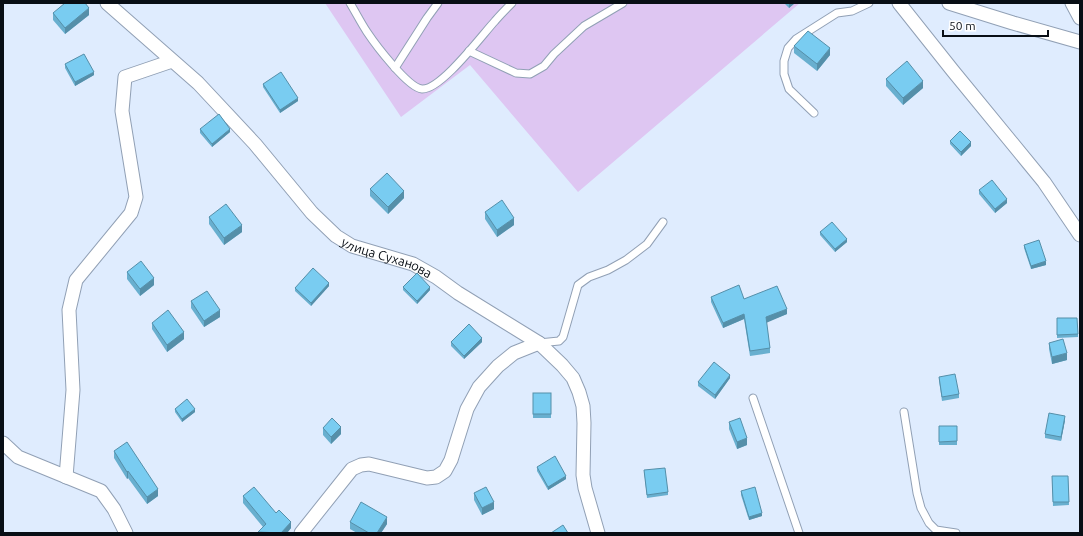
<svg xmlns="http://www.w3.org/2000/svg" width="1083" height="536" font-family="Ubuntu,sans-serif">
  <rect width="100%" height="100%" fill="#dfecfe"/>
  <path fill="#dec6f2" d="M325,3h475l-222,189 -108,-127 -69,52z"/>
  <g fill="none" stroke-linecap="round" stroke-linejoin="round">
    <g stroke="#91a0b5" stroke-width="9">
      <g id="service">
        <path d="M350,3c6,10 11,20 17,29 8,12 41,56 55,57 19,1 60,-54 73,-68 5,-6 11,-12 17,-18"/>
        <path d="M469,51l47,22 14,1 14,-8 10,-12 30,-28 39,-23"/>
        <path d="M395,68l32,-50 11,-15"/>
        <path d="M814,113l-25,-24 -5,-15v-13l4,-13 8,-9 41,-26 15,-2 17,-8"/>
        <path d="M539,343l20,-2 4,-4 15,-52 11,-8 19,-7 18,-10 21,-16 16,-22"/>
        <path d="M753,398l46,135"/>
        <path d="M904,412l13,81 4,15 8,15 7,7 20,3"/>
      </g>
    </g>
    <g stroke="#91a0b5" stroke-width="15">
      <g id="minor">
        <path id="s1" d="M107,3l91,80 57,61 57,69 24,23 16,10 61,18 23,13 22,16 81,50 23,22 11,13 6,14 4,14 1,17 -1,52 2,13 13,45"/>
        <path d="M899,3l54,68 91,111 36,53"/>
        <path d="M949,3l64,20 67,19"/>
        <path d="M1072,3l8,15"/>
        <path d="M3,443l15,14 83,34 13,18 12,24"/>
        <path d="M66,477l7,-87 -4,-80 7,-30 55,-67 5,-16 -14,-86 3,-34 47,-16"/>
        <path d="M301,533l51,-64 9,-4 8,-1 58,14 9,-1 9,-6 6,-11 16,-51 12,-22 19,-21 16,-13 25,-10"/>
      </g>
    </g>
    <use href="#service" stroke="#fff" stroke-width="7"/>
    <use href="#minor" stroke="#fff" stroke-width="13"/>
  </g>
  <g fill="#68afcf">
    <path d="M784,3h11l-6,5z"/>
    <path d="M53,13l36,2 -24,19 -12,-14z"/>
    <path d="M794,46l36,9 -13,16 -23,-18z"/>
    <path d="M65,64l29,11 -19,11 -10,-18z"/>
    <path d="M886,79l37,9 -20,17 -17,-19z"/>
    <path d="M263,84l35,17 -18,12 -17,-26z"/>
    <path d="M200,129l30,3 -18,15 -12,-14z"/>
    <path d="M950,141l21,5 -10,10 -11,-12z"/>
    <path d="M370,189l34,9 -16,16 -18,-18z"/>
    <path d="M979,190l28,13 -12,10 -16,-19z"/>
    <path d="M485,212l29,13 -17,12 -12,-18z"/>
    <path d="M209,217l33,15 -18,13 -15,-21z"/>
    <path d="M820,232l27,10 -12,10 -15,-17z"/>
    <path d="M1024,245l22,20 -15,4 -7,-21z"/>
    <path d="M127,272l27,13 -14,11 -13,-17z"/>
    <path d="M329,286l-18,20 -16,-15v-3z"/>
    <path d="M403,287l27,3 -13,14 -14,-14z"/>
    <path d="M711,297l33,2 43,15 -21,8 4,26v5l-20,3 -6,-37 -21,9 -12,-26z"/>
    <path d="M191,301l29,16 -16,10 -13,-19z"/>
    <path d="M1057,318l21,16v3l-21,1z"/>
    <path d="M152,323l32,16 -17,13 -15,-23z"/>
    <path d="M451,342h31l-18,17 -13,-13z"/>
    <path d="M1049,343l18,17 -15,4 -3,-15z"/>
    <path d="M939,377l20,17v4l-17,3 -3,-21z"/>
    <path d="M730,378l-15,21 -17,-13v-4z"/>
    <rect x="533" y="393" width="18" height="25"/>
    <path d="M175,409l20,3 -13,10 -7,-10z"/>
    <path d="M1065,420l-4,21 -16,-3v-4z"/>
    <path d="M729,422l18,23 -10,4 -8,-20z"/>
    <rect x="939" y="426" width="18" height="19"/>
    <path d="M323,428l18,6 -10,10 -8,-9z"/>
    <path d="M114,451l44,45 -11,8 -19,-26 -1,1 -13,-21z"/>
    <path d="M537,467l29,12 -18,11 -11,-19z"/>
    <path d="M644,470l24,22v3l-21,3z"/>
    <path d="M1052,476h16l1,29 -16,1z"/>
    <path d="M741,491l21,25 -13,4 -8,-25z"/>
    <path d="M474,493l20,16 -12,6 -8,-15z"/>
    <path d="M243,496l33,17 15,15 -4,5h-29l5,-6 -20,-24z"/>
    <path d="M350,522l37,2 -6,9h-24l-7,-4z"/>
  </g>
  <g fill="#558fa9">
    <path d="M789,3h6l-6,5z"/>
    <path d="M89,8v7l-24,19v-6z"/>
    <path d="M830,48v7l-13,16v-7z"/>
    <path d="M94,72v3l-19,11v-4z"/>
    <path d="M923,81v7l-20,17v-7z"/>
    <path d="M298,98v3l-18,12v-3z"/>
    <path d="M230,129v3l-18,15v-3z"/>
    <path d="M971,142v4l-10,10v-4z"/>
    <path d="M404,191v7l-16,16v-7z"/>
    <path d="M1007,199v4l-12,10v-4z"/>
    <path d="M514,218v7l-17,12v-7z"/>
    <path d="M242,225v7l-18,13v-7z"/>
    <path d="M847,239v3l-12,10v-3z"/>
    <path d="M1046,261v4l-15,4v-3z"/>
    <path d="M154,278v7l-14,11v-7z"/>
    <path d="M329,283v3l-18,20v-3z"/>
    <path d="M430,287v3l-13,14v-3z"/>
    <path d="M787,309v5l-21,9v-6z"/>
    <path d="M220,310v7l-16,10v-6z"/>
    <path d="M744,314v5l-21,9v-5z"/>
    <path d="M184,332v7l-17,13v-7z"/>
    <path d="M482,338v4l-18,17v-3z"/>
    <path d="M1067,353v7l-15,4v-7z"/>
    <path d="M730,375v3l-15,21v-4z"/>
    <path d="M195,409v3l-13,10v-3z"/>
    <path d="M1065,416v4l-4,21v-4z"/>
    <path d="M341,427v7l-10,10v-7z"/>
    <path d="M747,438v7l-10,4v-7z"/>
    <path d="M128,471v7l-1,1v-7z"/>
    <path d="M566,476v3l-18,11v-3z"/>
    <path d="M158,489v7l-11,8v-7z"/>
    <path d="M494,502v7l-12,6v-7z"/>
    <path d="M762,513v3l-13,4v-3z"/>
    <path d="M387,517v7l-6,9h-4z"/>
    <path d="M291,522v6l-4,5h-6z"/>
  </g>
  <g fill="#79ccf1" stroke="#558fa9">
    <path d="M65,3h20l4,5 -24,20 -12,-15z"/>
    <path d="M808,31l22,17 -13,16 -23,-18z"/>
    <path d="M84,54l10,18 -19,10 -10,-18z"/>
    <path d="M907,61l16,20 -20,17 -17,-19z"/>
    <path d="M281,72l17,26 -18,12 -17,-26z"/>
    <path d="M219,114l11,15 -18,15 -12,-15z"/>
    <path d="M960,131l11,11 -10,10 -11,-11z"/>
    <path d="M387,173l17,18 -16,16 -18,-18z"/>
    <path d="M992,180l15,19 -12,10 -16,-19z"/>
    <path d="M502,200l12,18 -17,12 -12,-18z"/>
    <path d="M226,204l16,21 -18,13 -15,-21z"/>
    <path d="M832,222l15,17 -12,10 -15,-17z"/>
    <path d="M1039,240l7,21 -15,5 -7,-21z"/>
    <path d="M141,261l13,17 -14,11 -13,-17z"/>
    <path d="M313,268l16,15 -18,20 -16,-15z"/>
    <path d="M417,273l13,14 -13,14 -14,-14z"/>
    <path d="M739,285l5,14 33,-13 10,23 -21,8 4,31 -20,3 -6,-37 -21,9 -12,-26z"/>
    <path d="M207,291l13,19 -16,11 -13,-20z"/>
    <path d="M168,310l16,22 -17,13 -15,-22z"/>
    <path d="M1057,318h20l1,16 -21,1z"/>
    <path d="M469,324l13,14 -18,18 -13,-14z"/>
    <path d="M1063,339l4,14 -15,4 -3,-14z"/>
    <path d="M714,362l16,13 -15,20 -17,-13z"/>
    <path d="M955,374l4,20 -17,3 -3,-20z"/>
    <rect x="533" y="393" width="18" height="21"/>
    <path d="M187,399l8,10 -13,10 -7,-10z"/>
    <path d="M1049,413l16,3 -4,21 -16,-3z"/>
    <path d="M332,418l9,9 -10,10 -8,-9z"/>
    <path d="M740,418l7,20 -10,4 -8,-20z"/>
    <path d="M939,426h18v15l-18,1z"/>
    <path d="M127,442l31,47 -11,8 -19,-26 -1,1 -13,-21z"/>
    <path d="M555,456l11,20 -18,11 -11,-20z"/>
    <path d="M665,468l3,24 -21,3 -3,-25z"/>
    <path d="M1052,476h16l1,26h-16z"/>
    <path d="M254,487l22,26 3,-3 12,12 -10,11 -23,-1 8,-8 -23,-28z"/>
    <path d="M486,487l8,15 -12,6 -8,-15z"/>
    <path d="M755,487l7,26 -13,4 -8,-26z"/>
    <path d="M361,502l26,15 -10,16h-8l-19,-11z"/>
    <path d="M563,525l5,8h-17z"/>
  </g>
  <g text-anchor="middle" stroke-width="3.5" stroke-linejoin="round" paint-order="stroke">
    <g font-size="13" fill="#080e15" stroke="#fff">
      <text dy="5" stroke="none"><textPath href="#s1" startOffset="383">улица Суханова</textPath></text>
    </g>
  </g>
  <rect width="1083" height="536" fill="none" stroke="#080e15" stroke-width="8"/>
  <path d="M943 30v6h105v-6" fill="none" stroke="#080e15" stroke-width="2"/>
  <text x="949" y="30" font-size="12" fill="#080e15" stroke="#ffffff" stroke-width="3" paint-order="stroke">50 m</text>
</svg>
